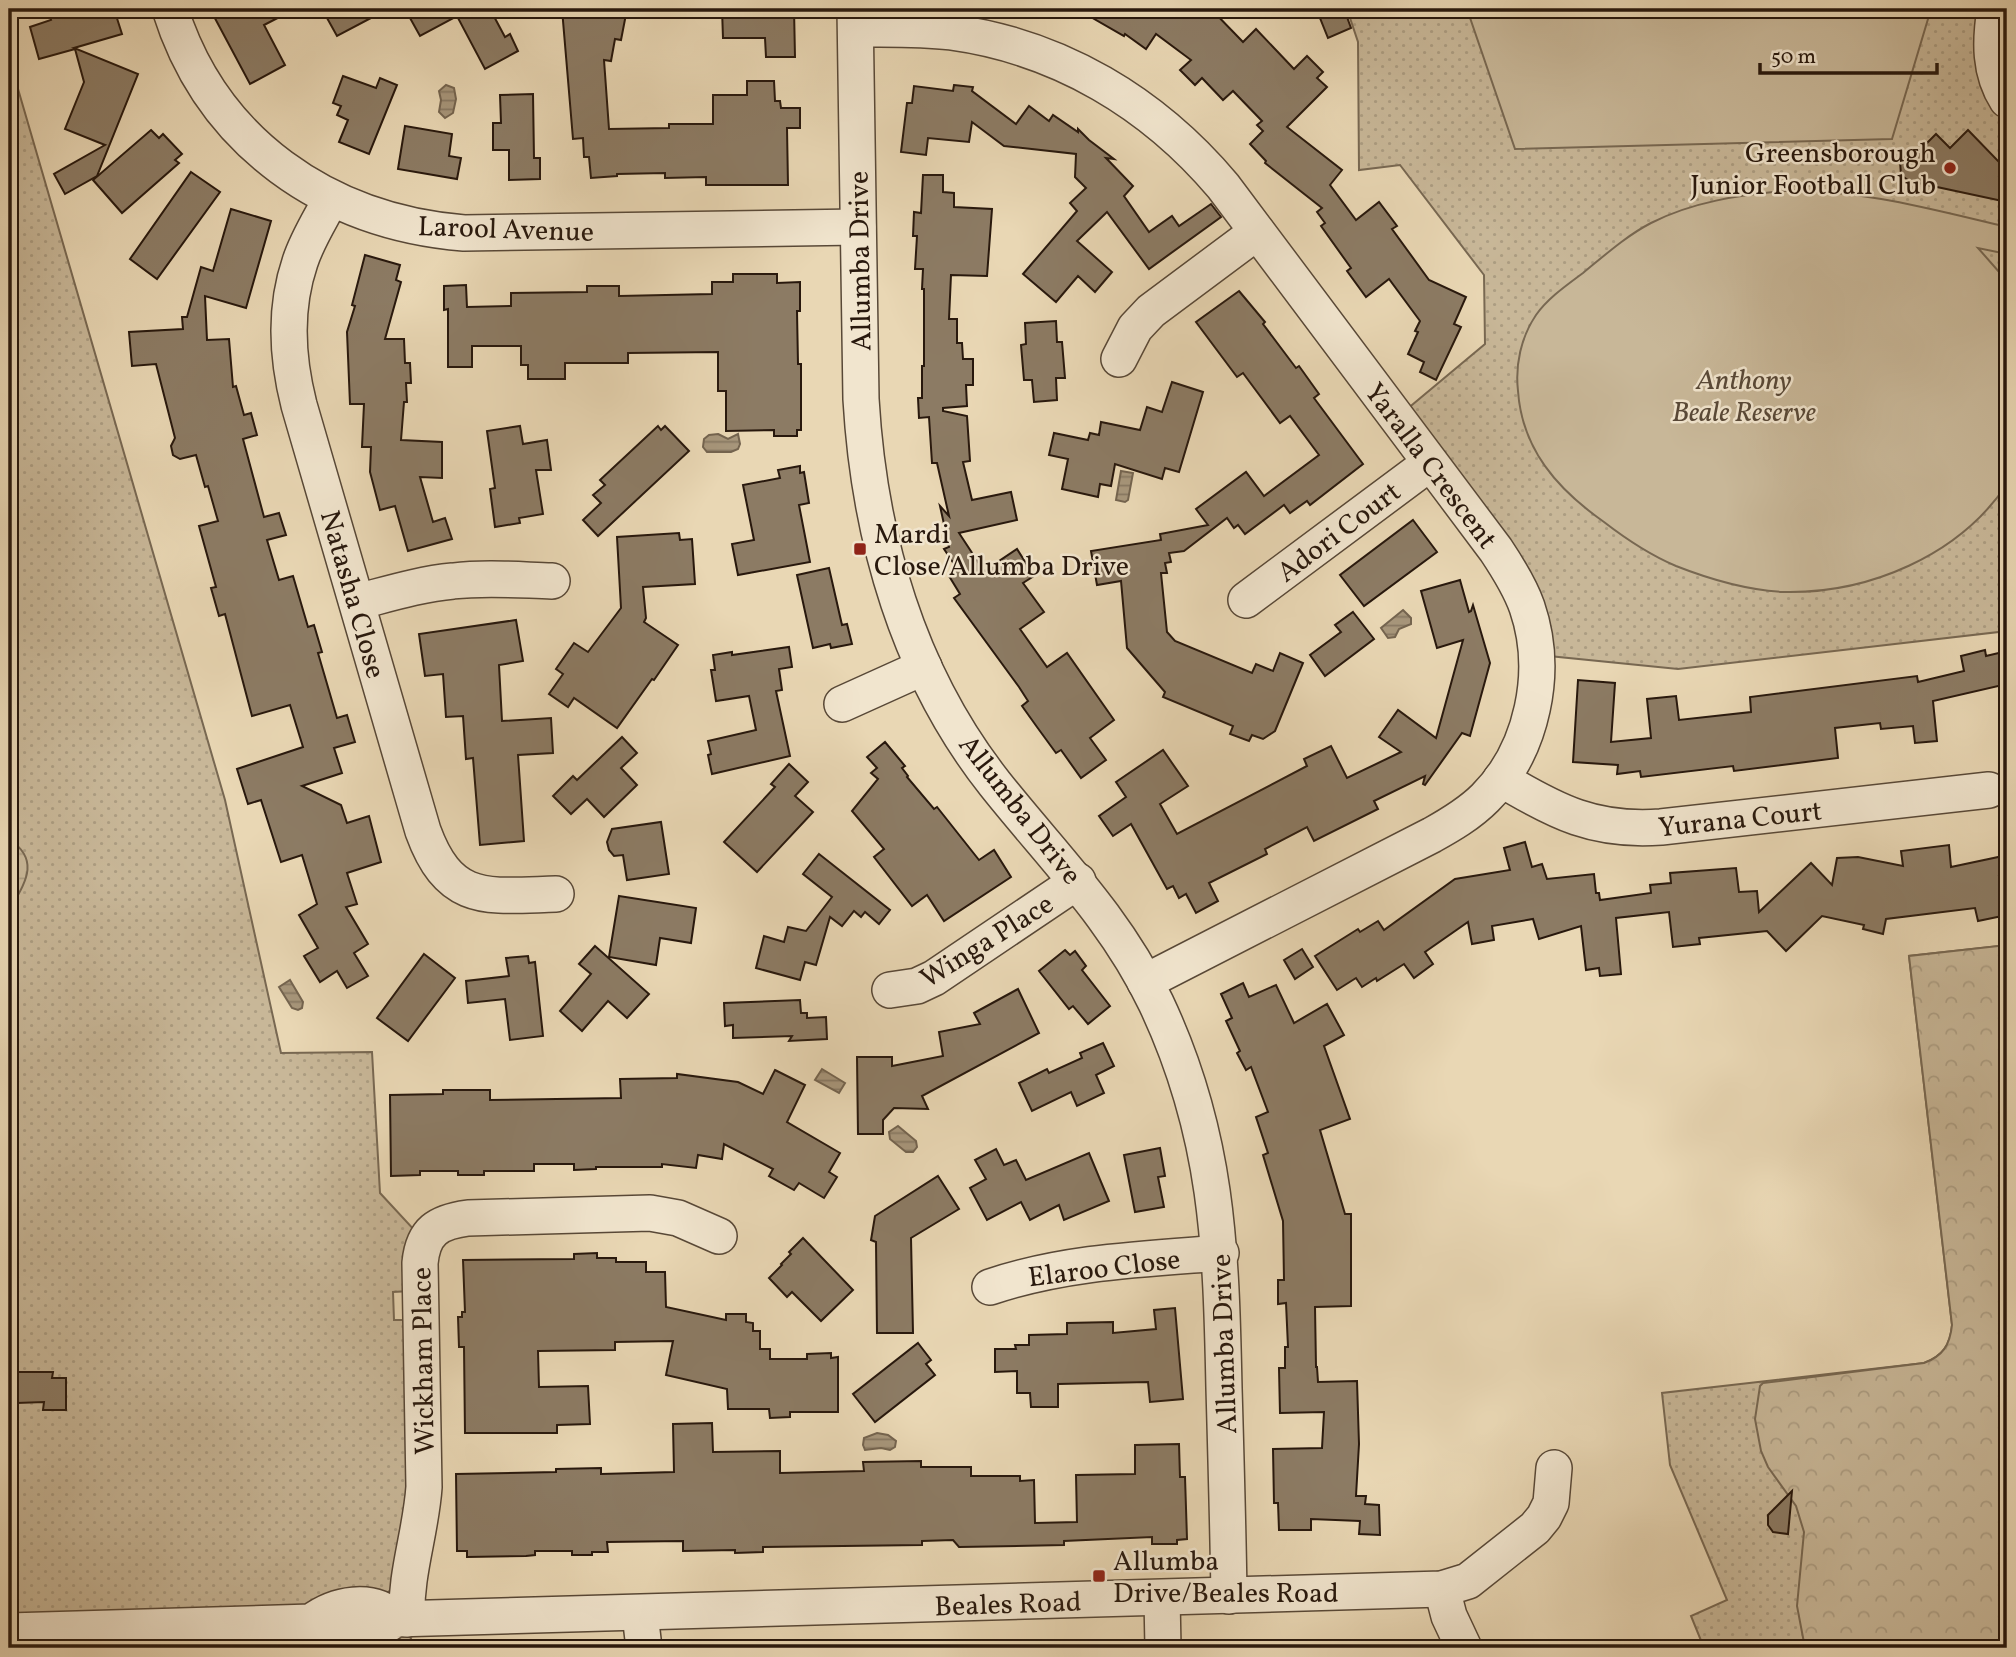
<svg xmlns="http://www.w3.org/2000/svg" width="2016" height="1657" font-family="Vollkorn,serif">
  <defs>
    <pattern id="green-dots" width="8" height="8" patternUnits="userSpaceOnUse" patternTransform="scale(1.75)"><rect width="8" height="8" fill="#c8b798"/><path d="M2 2h.1M6 6h.1" fill="none" stroke="#ac9d82" stroke-width="1.8" stroke-linecap="round"/></pattern>
    <pattern id="forest-crowns" width="20" height="18" patternUnits="userSpaceOnUse" patternTransform="scale(1.75)"><rect width="20" height="18" fill="#c8b798"/><path d="M2 6a3 3 0 1 1 6 0M12 15a3 3 0 1 1 6 0" fill="none" stroke="#ac9d82"/></pattern>
    <pattern id="wetland-marsh" width="20" height="14" patternUnits="userSpaceOnUse" patternTransform="scale(1.75)"><rect width="20" height="14" fill="#c8b798"/><path d="M1 5h8M5 5V1M11 12h8M15 12V8" fill="none" stroke="#ac9d82"/></pattern>
    <pattern id="water-rules" width="6" height="5" patternUnits="userSpaceOnUse" patternTransform="scale(1.75)"><rect width="6" height="5" fill="#a7967b"/><path d="M0 2.5h6" fill="none" stroke="#887963"/></pattern>
  </defs>
  <rect width="100%" height="100%" fill="#e9d7b4"/>
  <filter id="stains"><feTurbulence type="fractalNoise" baseFrequency=".00286" numOctaves="4"/><feColorMatrix values="0 0 0 0 .2 0 0 0 0 .09 0 0 0 0 .02 0 0 0 .5 -.17"/></filter>
  <radialGradient id="worn" r=".72"><stop offset=".6" stop-color="#630" stop-opacity="0"/><stop offset="1" stop-color="#630" stop-opacity=".3"/></radialGradient>
  <g fill="url(#green-dots)" stroke="#786852" stroke-width="2">
    <path d="M1347,9h660v622l-329,38 -129,-13 -143,-246 79,-66 -1,-69 -84,-110 -41,5 -1,-128z"/>
    <path d="M9,58l216,742 56,253 91,-1 8,141 38,41 -8,57 -17,1 1,28h17l2,145 -19,122 -9,8 -59,13 -317,7z"/>
    <path d="M2007,945v703h-303l-13,-32 36,-16 -57,-135 -8,-72 262,-30c19,-7 26,-18 28,-38l-43,-369z"/>
    <path d="M408,1632l7,16h-406z"/>
  </g>
  <path fill="url(#forest-crowns)" stroke="#786852" stroke-width="2" d="M2007,945v703h-202l-8,-42 7,-74 -8,-26 -28,-39 -7,-16 -6,-32 5,-33 3,-3 161,-20c19,-7 26,-18 28,-38l-43,-369z"/>
  <path fill="url(#wetland-marsh)" stroke="#786852" stroke-width="2" d="M9,839c33,22 15,45 0,72v-20l4,-7 -4,-5z"/>
  <g fill="#c8b798" stroke="#786852" stroke-width="2">
    <path d="M1467,9h464l-39,130 -377,10z"/>
    <path d="M1784,191c76,-2 150,19 223,36v27l-29,-6 29,33v203c-48,72 -139,110 -224,108 -36,-2 -74,-13 -107,-26 -26,-11 -50,-27 -72,-44 -47,-33 -82,-73 -86,-131 -3,-26 3,-54 18,-76 12,-17 31,-30 47,-42 22,-18 43,-37 68,-50 41,-21 88,-28 133,-32z"/>
  </g>
  <g fill="url(#water-rules)" stroke="#74644f" stroke-width="2">
    <path d="M446,85l8,3 2,11 -3,14 -8,5 -6,-6 2,-12 -2,-9z"/>
    <path d="M718,434l10,5 10,-5 2,10 -2,5 -7,3h-24l-4,-5 1,-8 5,-4z"/>
    <path d="M1121,471l12,2 -5,27 -3,2 -9,-2z"/>
    <path d="M1403,610l8,8v6l-12,5 -4,8 -7,1 -7,-10z"/>
    <path d="M9,855c12,10 7,23 0,36z"/>
    <path d="M290,980l13,22 -1,6 -4,2 -6,-2 -13,-21z"/>
    <path d="M822,1069l23,14 -6,10 -24,-13z"/>
    <path d="M898,1126l18,15 1,6 -4,5h-7l-16,-13 -1,-7z"/>
    <path d="M877,1433l11,2 8,6 -1,6 -5,3 -9,-2 -16,2 -2,-5 1,-7z"/>
  </g>
  <g fill="#8c7b64" stroke="#28180d" stroke-width="2">
    <path d="M47,9h67l8,25 -48,14 64,26 -41,102 -32,18 -11,-20 51,-29 -40,-16 19,-47 -9,-33 -36,10 -9,-32 21,-7z"/>
    <path d="M210,9h85l-31,16 21,40 -35,19z"/>
    <path d="M322,9h66l-51,27z"/>
    <path d="M405,9h85l15,28 5,-3 8,17 -33,18 -28,-53 -37,20z"/>
    <path d="M562,9h65l-6,31 -6,-1 -4,22 -7,-1 5,69 60,-1v-4h44v-29h34v-14h27l1,20h5l1,7h19v20h-13l1,57h-82v-8l-41,1v-5l-48,1v2l-26,2 -2,-21h-5l-1,-19 -10,1z"/>
    <path d="M722,9h72l1,48h-29l-1,-19h-42z"/>
    <path d="M1077,9h134l32,33 13,-13 38,40 13,-13 16,16 -6,6 10,9 -40,40 55,43 -12,15 26,35 23,-18 18,24 -5,3 37,51 37,17 -12,27 7,3 -25,53 -16,-8 4,-10 -16,-8 10,-22 -3,-1 5,-10 -31,-42 -23,18 -19,-26 4,-3 -30,-42 4,-3 -8,-11 5,-4 -57,-45 1,-2 -16,-17 13,-13 -6,-6 5,-4 -29,-30 -10,9 -21,-22 -7,7 -15,-15 11,-10 -35,-26 -10,15 -21,-15 -1,2z"/>
    <path d="M1344,9l7,19 -23,10 -8,-20z"/>
    <path d="M343,76l33,12 4,-10 17,7 -28,69 -30,-12 9,-22 -11,-5 4,-9 -8,-3z"/>
    <path d="M954,85l19,2 -1,4 44,33 13,-18 20,15 4,-6 25,17v-3l11,11 25,19 -8,-1 27,28 -9,10 25,36 23,-16 7,10 32,-22 10,13 -72,52 -42,-57 -30,29 35,31 -17,20 -17,-16 -22,26 -33,-28 54,-63 -7,-8 16,-15 -11,-11 1,-23 -72,-8 -32,-24 -3,20 -41,-4 -2,17 -25,-3 6,-49h5l2,-17 39,5z"/>
    <path d="M533,94l1,64h6v21l-31,1v-30h-16v-27h8l-1,-28z"/>
    <path d="M405,126l47,8 -3,22 12,2 -4,21 -59,-10z"/>
    <path d="M151,130l8,8 4,-4 19,20 -7,6 4,3 -57,50 -29,-33z"/>
    <path d="M1968,130l33,34 -2,12 8,2v24l-98,-21 -8,-6 -1,-14 9,-8 4,4 23,-23 14,14z"/>
    <path d="M191,172l29,20 -63,87 -27,-20z"/>
    <path d="M923,175h20v17l11,1v14l38,2 -5,67 -36,-1 -2,44h8v24h5l1,16h10v26h-7l1,21 -24,2v3l24,5 3,45 -7,1 9,38 39,-8 6,28 -58,13 25,38 33,-22 17,27 -11,7 21,29 -24,17 27,38 20,-14 47,67 -24,18 16,22 -25,18 -20,-28 -5,3 -19,-26 -15,-21 6,-5 -9,-14 -65,-89 6,-4 -11,-18 9,-6 -14,-21 5,-2 -9,-41 9,10 -12,-53h-5l-3,-46 -10,1 -1,-20h4v-32h2v-77h-2l1,-20h-8l2,-33h-4l1,-24 7,1z"/>
    <path d="M231,209l40,12 -25,87 -41,-12 2,44 22,-1 4,48 3,-1 8,29 7,-2 6,22 -14,4 21,78 15,-4 7,22 -19,5 12,40 14,-4 15,51 6,-2 8,27 -4,1 19,65 10,-3 8,27 -21,6 8,25 -40,13 39,19 6,18 22,-7 12,46 -34,11 10,31 -11,3 22,37 -14,9 14,23 -21,12 -10,-17 -17,11 -16,-26 14,-8 -19,-33 18,-11 -15,-49 -21,7 -20,-62 -13,4 -11,-35 66,-22 -13,-42 -38,11 -27,-102 -6,2 -8,-28 5,-1 -17,-61 19,-5 -10,-35 -3,1 -9,-32 -16,4 -7,-4 -2,-9 4,-8 -19,-74 -24,2 -3,-34 54,-3 -1,-12h5l14,-50 12,4z"/>
    <path d="M365,255l35,10 -4,15 5,2 -16,57h19l1,24h5l1,20h-5l1,19h-3l-3,38 41,2v36l-22,-1 13,45 12,-4 7,21 -44,12 -13,-45 -15,4 -10,-38 1,-25h-9l2,-43h-14l-3,-72 8,-26 -3,-1z"/>
    <path d="M733,274h44v9l23,-1v29h-3l1,53h3v66h-4v6h-23v-6l-48,1v-40h-8v-39l-90,1v10h-63v16h-37v-14h-7v-19h-49v21h-24v-58l-4,1v-24l22,-1 1,22 44,-1v-13l76,-1v-6h32v10l93,-2v-12h21z"/>
    <path d="M1239,291l26,31 -2,2 33,44 3,-2 20,28 -5,4 49,66 -53,41 -3,-4 -17,12 -6,-8 -39,29 -7,-9 -4,3 -7,-10 -43,33 -15,2 2,9 -6,1 2,10h-6l6,59 8,9 77,32 4,-9 17,7 7,-18 23,10 -28,68 -12,8 -11,-4 -3,6 -19,-7 3,-8 -70,-29 2,-5 -38,-44 -6,-67 -24,4 -6,-34 70,-11 -1,-6 48,-9 -12,-16 50,-37 18,24 55,-41 -29,-39 -10,7 -37,-50 -6,4 -41,-55z"/>
    <path d="M1056,321l1,21h5l3,36h-9l1,22 -23,2 -2,-22h-8l-3,-35 5,-1 -1,-21z"/>
    <path d="M1172,382l31,10 -24,80 -14,-4 -3,11 -47,-15 -4,22 -11,-2 -2,13 -36,-8 6,-30 -19,-4 5,-22 34,7 2,-7 9,2 2,-13 39,8 7,-23 15,5z"/>
    <path d="M520,426l3,18 24,-4 4,30h-15l7,44 -24,4 1,5 -25,4 -5,-38 5,-1 -8,-57z"/>
    <path d="M658,426l3,4 4,-4 24,25 -91,85 -15,-16 18,-17 -8,-8 12,-10 -5,-5z"/>
    <path d="M800,466v7l4,-1 5,31 -10,2 11,57 -72,13 -6,-31 22,-4 -11,-55 37,-7 -2,-8z"/>
    <path d="M1413,520l24,32 -73,54 -24,-31z"/>
    <path d="M679,533l1,7 12,-1 3,45 -52,3 3,31 -2,4 34,23 -24,35 -2,-1 -35,49 -43,-30 -6,9 -19,-13 14,-20 -7,-5 18,-26 14,9 33,-44 -4,-71z"/>
    <path d="M829,568l13,57 5,-1 5,20 -21,4 -1,-4 -17,4 -16,-73z"/>
    <path d="M1460,580l9,32 2,-1 2,-6 17,58 -20,73 -8,-3 -37,52 -2,-1 2,-8 -51,25 4,8 -64,32 -7,-14 -42,22 2,5 -58,29 9,18 -22,12 -10,-19 -7,4 -6,-12 -6,3 -36,-65 -18,12 -14,-20 27,-19 -10,-15 47,-32 25,36 -28,18 17,30 130,-68 -3,-7 27,-13 16,32 54,-26 -22,-15 19,-27 38,28 27,-98 -26,8 -16,-57z"/>
    <path d="M1353,612l21,27 -49,37 -15,-21 31,-23 -6,-7z"/>
    <path d="M516,620l7,41 -24,4 3,56 49,-3 2,35 -35,2 6,86 -44,4 -7,-87 -7,1 -3,-43 -17,1 -3,-43 -18,2 -6,-42z"/>
    <path d="M789,647l3,20 -13,2 3,21 -6,1 14,65 -78,18 -4,-19 3,-1 -3,-13 48,-11 -7,-34 -33,5 -5,-31h4l-2,-15 19,-3v3z"/>
    <path d="M1985,650l1,6 21,-5v33l-74,17 4,40 -22,2 -2,-17 -32,3 -1,-6 -45,5 3,30 -104,13 -1,-5 -92,11 -1,-6 -23,3 1,-9 -45,-3 5,-82 37,3 -4,59 40,-4 -4,-39 29,-3 3,24 72,-8 -1,-15 167,-21 1,6 46,-11 -3,-15z"/>
    <path d="M622,737l15,16 -16,15 16,17 -33,32 -17,-18 -16,15 -18,-18 20,-20 4,4z"/>
    <path d="M885,742l20,24 -3,2 6,8 -1,1 27,32 3,-2 42,53 15,-10 17,27 -67,44 -17,-26 -15,11 -38,-49 10,-8 -32,-38 26,-32 -7,-6 6,-5 -10,-11z"/>
    <path d="M789,764l19,18 -13,14 18,16 -56,60 -33,-30 51,-55 -4,-3z"/>
    <path d="M661,822l8,52 -42,6 -4,-25 -9,1 -5,-6 -2,-8 5,-13z"/>
    <path d="M1525,842l7,25 10,-3 5,15 47,-5 2,19h3l1,7 51,-7 -1,-8 21,-2 -1,-10 66,-5 3,24 18,-1 2,21 52,-49 21,22 5,-27 21,-1 45,9 -2,-15 48,-6 2,22 52,-11 4,19 -8,1 8,39 -29,6 -3,-13 -89,11 -3,15 -20,-5 1,-4 -42,-9 -36,35 -19,-20 -68,7 1,6 -27,3 -4,-35 -53,6 5,56 -21,2 -1,-8 -13,2 -5,-44 -42,13 -6,-20 -41,7 2,14 -22,4 -4,-22 -43,30 8,12 -19,14 -10,-14 -27,17 -1,-3 -14,9 -6,-9 -19,12 -22,-34 43,-27 2,3 18,-11 6,9 71,-51 55,-9 -6,-22z"/>
    <path d="M819,854l71,56 -11,14 -14,-12 -4,5 -7,-6 -12,15 -12,-9 -14,48 -11,-3 -5,18 -44,-12 8,-32 20,6 4,-15 18,4 26,-34 -29,-23z"/>
    <path d="M619,896l77,12 -5,35 -31,-5 -4,27 -47,-8z"/>
    <path d="M595,946l54,48 -22,24 -19,-17 -26,30 -22,-20 31,-37 -12,-10z"/>
    <path d="M1302,949l11,18 -18,12 -11,-19z"/>
    <path d="M1065,950l5,5 5,-4 11,15 -4,4 28,36 -22,18 -15,-18 -4,3 -30,-38z"/>
    <path d="M424,954l31,24 -47,63 -31,-23z"/>
    <path d="M528,956l1,7 6,-1 8,74 -33,4 -5,-41 -37,4 -2,-22 43,-5 -3,-18z"/>
    <path d="M1243,983l6,14 27,-12 18,38 33,-19 17,31 -20,11 26,73 -30,11 25,84h6v92l-36,1 1,60h1l1,15 39,-1 2,63 -3,52h10l-1,8 14,1 1,30 -21,-1 1,-13 -49,-2v11h-32l-1,-27h-4l-1,-54 49,-1 2,-36 -44,1 -1,-45h6v-21h3l-2,-44 -8,1v-24h6l-1,-59 -20,-66 5,-2 -12,-36 12,-5 -17,-45 -5,3 -9,-17 3,-2 -14,-30 6,-3 -11,-24z"/>
    <path d="M1018,989l21,44 -117,63 6,13 -34,-1 -11,12v14h-25l-1,-77h35v9l51,-10 -4,-24 41,-8 -6,-11z"/>
    <path d="M800,1000l1,13h6v5l19,-1 1,22 -38,2 3,-5 -59,2v-13l-8,1 -1,-23z"/>
    <path d="M1103,1043l11,23 -18,9 8,18 -27,13 -6,-14 -39,19 -13,-28 28,-14 2,4 33,-15 -2,-5z"/>
    <path d="M775,1070l30,15 -18,37 53,31 -11,19 8,5 -13,21 -25,-15 -5,7 -25,-14 4,-7 -49,-25 -2,15 -24,-4 -2,13 -34,-4v3h-66v2l-22,1v-6h-40v7h-50v4h-26v-4h-38v4l-29,1 -1,-81 53,-1v-4h47v10l131,-2 -1,-19 57,-1v-4l61,8 25,12z"/>
    <path d="M1160,1148l5,28 -7,1 6,30 -29,5 -11,-57z"/>
    <path d="M996,1149l8,16 12,-5 10,20 63,-27 20,48 -45,19 -5,-15 -29,15 -9,-18 -34,18 -17,-32 16,-9 -11,-19z"/>
    <path d="M938,1176l21,33 -48,29 2,95h-36l-1,-91 -5,-2 4,-24z"/>
    <path d="M803,1238l50,52 -32,31 -29,-29 -5,5 -18,-19 13,-13 -1,-1 10,-10 -2,-2z"/>
    <path d="M597,1253v5h19v4h30v10h19l1,35 60,13v-6h20v8l7,1v8h7v18h10v10h37v-5l24,-1v5l7,-1v55h-48v5l-20,1 -1,-9h-41l-1,-20 -61,-14 7,-34 -58,1v8l-77,1 1,36 49,-1 2,38 -33,1v8h-92l-1,-86h-5l-1,-30h4v-5h3l-2,-52 111,-1v-5z"/>
    <path d="M1175,1308l8,91 -33,3 -2,-20 -90,2v23h-27l-1,-14h-13v-22l-22,1v-23h21l-1,-4h14v-10l38,-1v-11l46,-1v11l43,-4 -2,-19z"/>
    <path d="M918,1343l13,17 -5,4 9,11 -60,47 -22,-28z"/>
    <path d="M17,1372h36l-1,6h14v32h-23l1,-8 -27,1z"/>
    <path d="M712,1423l1,29 67,-1v22l84,-2 -1,-9 58,-1v6h50v9h49v5l14,-1 1,43 42,-1 -1,-47 59,-1v-29l44,-1 1,33h5l2,62 -10,1v4h-25v-7l-88,4v4l-105,2 -6,-7 -31,1v4l-159,2v5l-28,1v-3l-52,1v-10l-76,1 1,10h-16v3h-20v-4h-37v4l-9,1 -59,1v-6h-10l-1,-77 100,-2v-3l45,-1v6l73,-2 -1,-48z"/>
    <path d="M1792,1491l-4,43 -15,-2 -5,-7v-10z"/>
  </g>
  <g fill="none" stroke-linecap="round" stroke-linejoin="round">
    <g stroke="#584837" stroke-width="38">
      <g id="minor">
        <path d="M170,9c42,134 157,213 294,224l394,-6"/>
        <path d="M855,9l6,390c8,138 47,275 134,385 58,73 120,133 161,219 62,131 65,244 68,385 2,70 4,139 5,208"/>
        <path d="M1995,9c-5,32 -6,63 12,91"/>
        <path d="M856,29c32,0 64,-1 95,3 109,15 202,71 272,154l273,364c12,18 24,37 31,57 22,64 6,143 -42,191 -16,16 -35,27 -53,37l-287,147"/>
        <path d="M331,199c-11,21 -24,41 -31,63 -16,47 -13,96 -1,143l124,426c27,74 64,65 133,63"/>
        <path d="M1119,359l16,-31 16,-17 106,-79"/>
        <path d="M1246,600l184,-137"/>
        <path d="M357,602c31,-8 63,-18 96,-21 33,-4 66,-1 99,0"/>
        <path d="M842,704l82,-37"/>
        <path d="M1501,779c55,33 94,53 160,48l328,-37"/>
        <path d="M890,990l27,-4 17,-8 144,-97"/>
        <path d="M990,1287c74,-25 153,-28 231,-34"/>
        <path d="M1442,1589l7,27 15,32"/>
        <path d="M1162,1598l1,50"/>
        <path d="M640,1614l4,34"/>
        <path d="M407,1619c-2,-45 14,-87 17,-132l-4,-224c3,-32 18,-41 48,-45l182,-5 28,5 41,18"/>
        <path d="M311,1622c21,16 65,14 84,-3l1047,-30 26,-8 67,-53 9,-11 7,-14 3,-35"/>
        <path d="M9,1631l302,-9c24,-18 61,-26 84,-3"/>
      </g>
    </g>
    <use href="#minor" stroke="#f1e5ce" stroke-width="35"/>
  </g>
  <g fill="#8f2418" stroke="#f1e5ce" stroke-width="2.5">
    <circle cx="1950" cy="168" r="7"/>
    <rect x="853" y="542" width="14" height="14" rx="3.5"/>
    <rect x="1092" y="1569" width="14" height="14" rx="3.5"/>
  </g>
  <g text-anchor="middle" stroke-width="5" stroke-linejoin="round" paint-order="stroke">
    <g font-size="28" fill="#28180d" stroke="#f1e5ce" text-anchor="start">
      <text x="1936" y="162" text-anchor="end">Greensborough<tspan x="1936" dy="32">Junior Football Club</tspan></text>
      <text x="874" y="543">Mardi<tspan x="874" dy="32">Close/Allumba Drive</tspan></text>
      <text x="1113" y="1570">Allumba<tspan x="1113" dy="32">Drive/Beales Road</tspan></text>
    </g>
    <g font-size="28" fill="#28180d" stroke="#f1e5ce">
      <text transform="translate(506 228) rotate(2)" y="10">Larool Avenue</text>
      <text transform="translate(859 261) rotate(-91)" y="10">Allumba Drive</text>
      <text transform="translate(1432 465) rotate(53)" y="10">Yaralla Crescent</text>
      <text transform="translate(1338 531) rotate(-37)" y="10">Adori Court</text>
      <text transform="translate(354 594) rotate(74)" y="10">Natasha Close</text>
      <text transform="translate(1021 809) rotate(52)" y="10">Allumba Drive</text>
      <text transform="translate(1740 818) rotate(-6)" y="10">Yurana Court</text>
      <text transform="translate(986 940) rotate(-32)" y="10">Winga Place</text>
      <text transform="translate(1104 1267) rotate(-7)" y="10">Elaroo Close</text>
      <text transform="translate(1223 1344) rotate(-92)" y="10">Allumba Drive</text>
      <text transform="translate(422 1361) rotate(-91)" y="10">Wickham Place</text>
      <text transform="translate(1008 1603) rotate(-2)" y="10">Beales Road</text>
    </g>
    <g font-size="28" font-style="italic" fill="#584837" stroke="#f1e5ce">
      <text x="1744" y="389">Anthony<tspan x="1744" dy="32">Beale Reserve</tspan></text>
    </g>
  </g>
  <rect width="2016" height="1657" fill="none" stroke="#e9d7b4" stroke-width="35"/>
  <rect x="10" y="10" width="1995" height="1636" fill="none" stroke="#28180d" stroke-width="3.5"/>
  <rect x="18" y="18" width="1981" height="1622" fill="none" stroke="#28180d" stroke-width="2"/>
  <path d="M1760 63v10h177v-10" fill="none" stroke="#28180d" stroke-width="3.5"/>
  <text x="1771" y="63" font-size="21" fill="#28180d" stroke="#f1e5ce" stroke-width="5" paint-order="stroke">50 m</text>
  <rect width="100%" height="100%" filter="url(#stains)"/>
  <rect width="100%" height="100%" fill="url(#worn)"/>
</svg>
